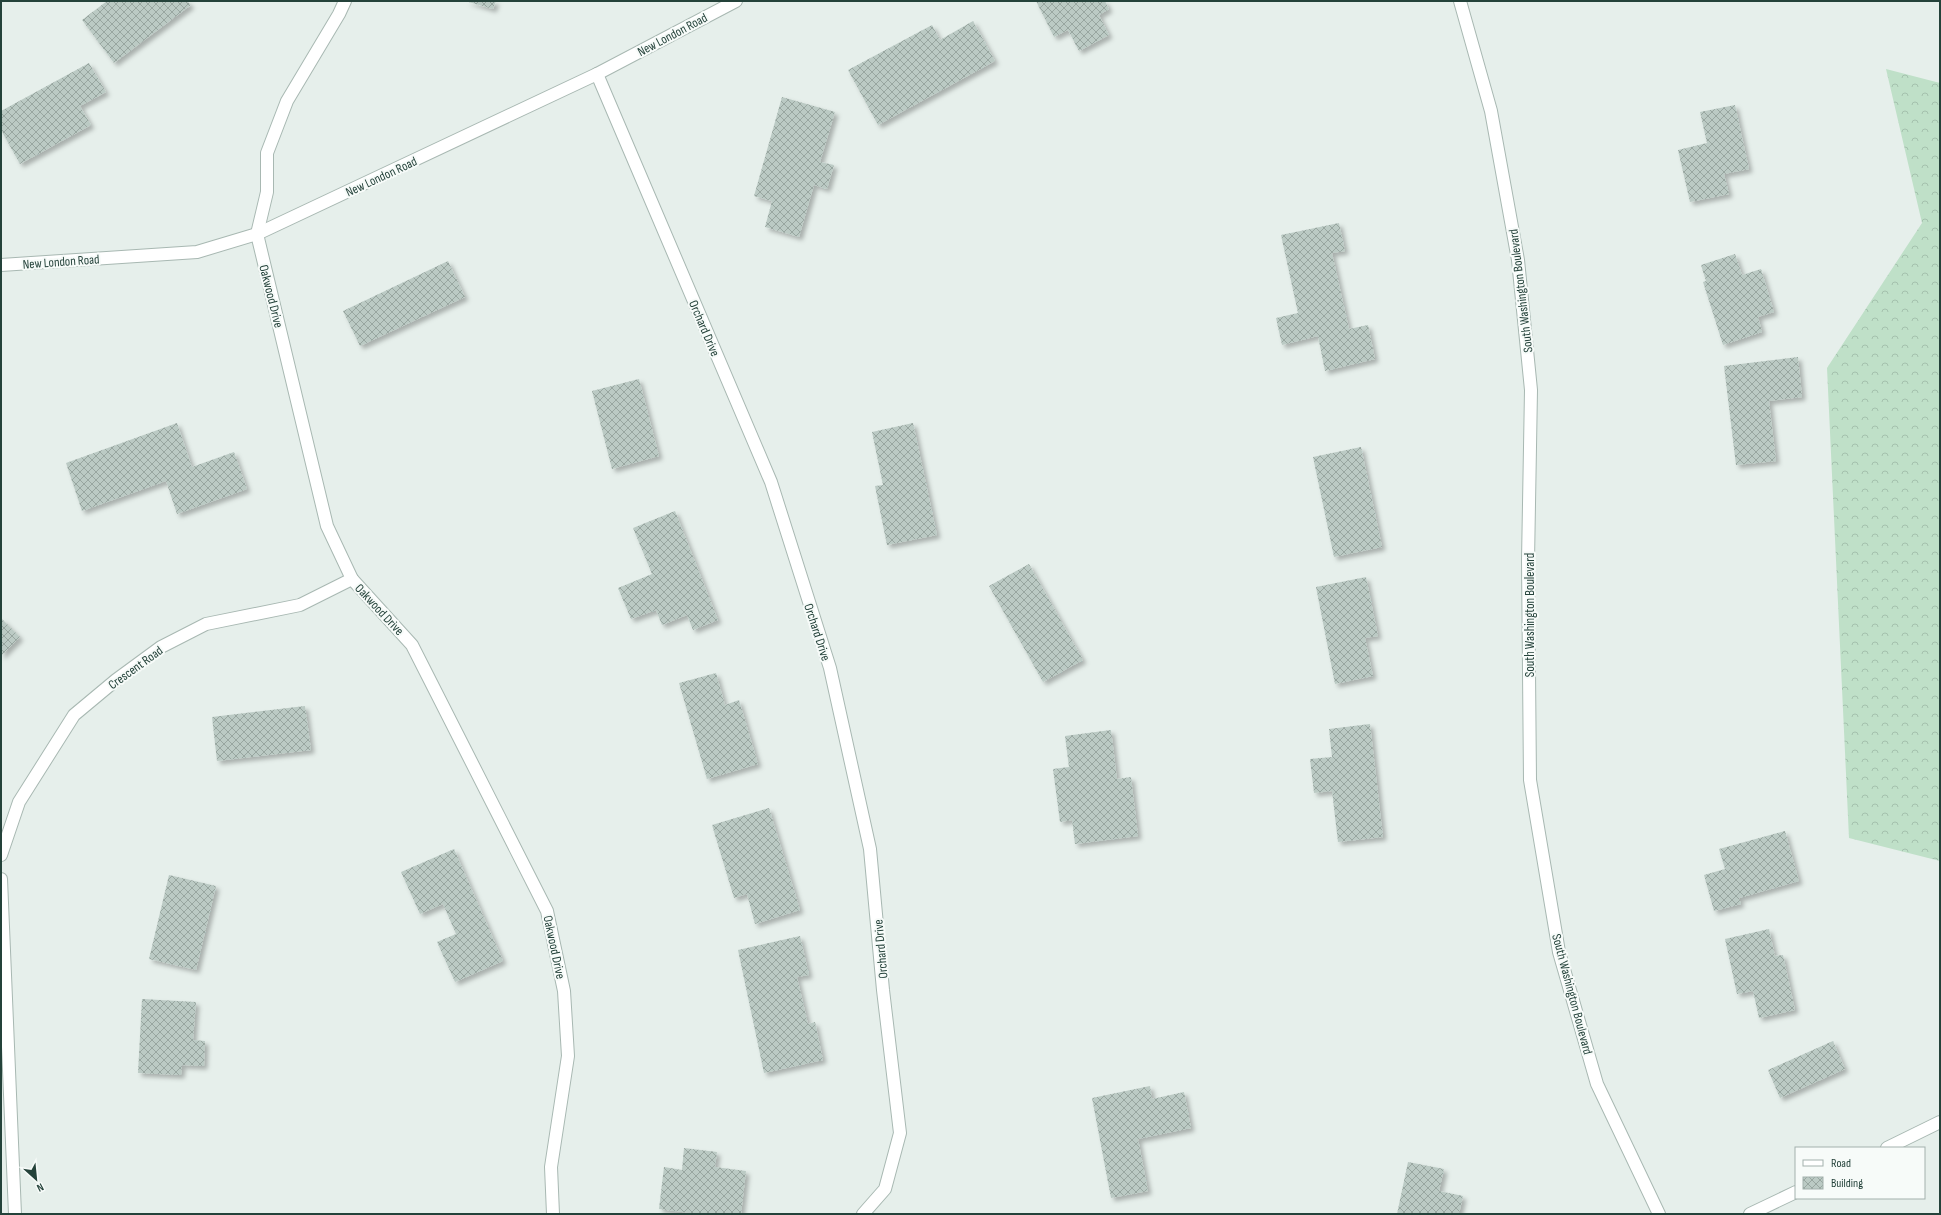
<svg xmlns="http://www.w3.org/2000/svg" width="1941" height="1215" font-family="'Sofia Sans Condensed',sans-serif">
  <defs>
    <pattern id="forest-crowns" width="20" height="18" patternUnits="userSpaceOnUse"><rect width="20" height="18" fill="#bfe0c8"/><path d="M2 6a3 3 0 1 1 6 0M12 15a3 3 0 1 1 6 0" fill="none" stroke="#a4c1ad"/></pattern>
    <pattern id="building-cross-hatch" width="8" height="8" patternUnits="userSpaceOnUse"><rect width="8" height="8" fill="#bbcac4"/><path d="M0 0l8 8M0 8l8-8" fill="none" stroke="#98a6a0"/></pattern>
    <filter id="shadow"><feDropShadow dx="3.5" dy="3.5" stdDeviation="2" flood-color="#0004"/></filter>
  </defs>
  <rect width="100%" height="100%" fill="#e6efeb"/>
  <path fill="url(#forest-crowns)" d="M1886,69l54,14v778l-91,-23 -22,-470 95,-145z"/>
  <g fill="url(#building-cross-hatch)" filter="url(#shadow)">
    <path d="M107,1h80l4,4 -77,58 -32,-43z"/>
    <path d="M465,1h31l-3,8z"/>
    <path d="M1036,1h69l4,8 -10,6 10,20 -30,16 -11,-21 -14,7z"/>
    <path d="M973,21l22,40 -117,64 -30,-55 84,-45 8,15z"/>
    <path d="M89,63l17,29 -26,14 11,19 -71,39 -19,-34v-19z"/>
    <path d="M782,97l53,15 -15,50 14,3 -7,24 -13,-4 -15,52 -34,-10 7,-26 -18,-5z"/>
    <path d="M1735,105l14,64 -25,5 5,20 -39,8 -12,-52 29,-7 -7,-31z"/>
    <path d="M1339,223l6,28 -13,2 17,76 19,-4 7,34 -50,12 -7,-35 -36,9 -6,-27 22,-5 -17,-78z"/>
    <path d="M1735,254l7,21 19,-6 13,43 -16,5 4,15 -39,13 -20,-63 3,-1 -5,-16z"/>
    <path d="M448,261l17,36 -105,49 -17,-35z"/>
    <path d="M1798,357l4,40 -33,4 7,60 -40,4 -12,-99z"/>
    <path d="M639,379l20,77 -47,13 -20,-78z"/>
    <path d="M177,423l15,44 42,-15 13,37 -70,25 -11,-33 -84,30 -16,-48z"/>
    <path d="M913,423l24,112 -50,10 -12,-59 8,-1 -11,-53z"/>
    <path d="M1361,447l21,100 -48,10 -21,-100z"/>
    <path d="M675,511l43,109 -25,10 -6,-15 -25,10 -6,-15 -25,9 -13,-31 34,-14 -19,-46z"/>
    <path d="M1029,564l54,96 -40,22 -54,-96z"/>
    <path d="M1366,577l12,59 -13,2 8,38 -38,8 -19,-97z"/>
    <path d="M1,618l19,19 -19,19z"/>
    <path d="M716,673l9,32 14,-5 19,64 -51,15 -28,-96z"/>
    <path d="M305,706l6,44 -94,11 -5,-44z"/>
    <path d="M1370,724l13,113 -45,5 -6,-51 -18,2 -4,-34 22,-2 -3,-28z"/>
    <path d="M1111,730l6,49 14,-2 7,59 -63,8 -3,-24 -12,2 -7,-53 16,-2 -4,-31z"/>
    <path d="M769,808l31,102 -45,14 -8,-30 -13,4 -22,-73z"/>
    <path d="M1785,831l14,50 -60,17 2,6 -27,7 -10,-36 21,-6 -6,-20z"/>
    <path d="M454,849l49,112 -48,21 -18,-40 19,-8 -13,-30 -23,10 -19,-42z"/>
    <path d="M169,875l47,11 -20,84 -47,-11z"/>
    <path d="M1769,929l6,27 8,-1 12,55 -36,8 -6,-27 -16,3 -12,-55z"/>
    <path d="M800,936l9,39 -12,2 11,47 7,-2 8,38 -59,13 -26,-123z"/>
    <path d="M142,999l54,3 -3,38 12,1 -1,25 -22,-1 -1,10 -43,-2z"/>
    <path d="M1833,1041l12,28 -65,29 -12,-28z"/>
    <path d="M1150,1086l2,13 32,-7 7,36 -53,11 10,52 -37,7 -19,-100z"/>
    <path d="M684,1148l33,4 -2,15 31,4 -5,43h-43l-39,-5 5,-42 18,3z"/>
    <path d="M1408,1162l36,7 -5,22 24,5 -4,18h-62z"/>
  </g>
  <g fill="none" stroke-linecap="round" stroke-linejoin="round">
    <g stroke="#a8b8b2" stroke-width="14">
      <g id="service">
        <path d="M1887,1148l53,-26"/>
        <path d="M1750,1214l46,-22"/>
      </g>
    </g>
    <g stroke="#a8b8b2" stroke-width="14">
      <g id="minor">
        <path d="M345,1l-6,13 -52,87 -20,52v39l-10,42 70,292 25,53 60,66 135,266 17,80 4,65 -17,111 2,47"/>
        <path d="M1460,1l31,110 27,149 13,130 -3,171 2,219 29,172 38,132 62,130"/>
        <path d="M597,74l174,408 59,186 40,181 13,141 17,143 -15,56 -22,25"/>
        <path d="M1,855l18,-53 55,-87 42,-35 45,-33 45,-23 94,-19 52,-26"/>
        <path d="M1,879l14,335"/>
      </g>
    </g>
    <g stroke="#a8b8b2" stroke-width="14">
      <path id="tertiary" d="M1,265l196,-13 60,-18 340,-160 139,-73"/>
    </g>
    <use href="#service" stroke="#fff" stroke-width="12"/>
    <use href="#minor" stroke="#fff" stroke-width="12"/>
    <use href="#tertiary" stroke="#fff" stroke-width="12"/>
  </g>
  <g text-anchor="middle" stroke-width="4" stroke-linejoin="round" paint-order="stroke">
    <g font-size="13" fill="#24423a" stroke="#f7fbf9">
      <text transform="translate(672 34) rotate(-28)" y="5">New London Road</text>
      <text transform="translate(381 176) rotate(-25)" y="5">New London Road</text>
      <text transform="translate(61 261) rotate(-4)" y="5">New London Road</text>
      <text transform="translate(1520 291) rotate(-97)" y="5">South Washington Boulevard</text>
      <text transform="translate(272 296) rotate(76)" y="5">Oakwood Drive</text>
      <text transform="translate(705 328) rotate(67)" y="5">Orchard Drive</text>
      <text transform="translate(380 609) rotate(47)" y="5">Oakwood Drive</text>
      <text transform="translate(1529 615) rotate(-90)" y="5">South Washington Boulevard</text>
      <text transform="translate(818 632) rotate(72)" y="5">Orchard Drive</text>
      <text transform="translate(135 667) rotate(-36)" y="5">Crescent Road</text>
      <text transform="translate(555 947) rotate(78)" y="5">Oakwood Drive</text>
      <text transform="translate(880 949) rotate(-95)" y="5">Orchard Drive</text>
      <text transform="translate(1573 994) rotate(75)" y="5">South Washington Boulevard</text>
    </g>
  </g>
  <rect width="1941" height="1215" fill="none" stroke="#24423a" stroke-width="4"/>
  <rect x="1795" y="1147" width="130" height="52" fill="#f7fbf9" stroke="#a3b1ad"/>
  <rect x="1803" y="1160" width="20" height="6" fill="#ffffff" stroke="#a3b1ad"/>
  <text x="1831" y="1167" font-size="12" fill="#24423a">Road</text>
  <rect x="1803" y="1177" width="20" height="12" fill="url(#building-cross-hatch)" stroke="#a3b1ad"/>
  <text x="1831" y="1187" font-size="12" fill="#24423a">Building</text>
  <g transform="translate(36 1179) rotate(153)" stroke="#f7fbf9" stroke-width="3" paint-order="stroke">
  <path d="M0-3L7 15L0 10L-7 15Z" fill="#24423a"/>
  <text y="-6" font-size="11" font-weight="bold" text-anchor="middle" fill="#24423a">N</text>
  </g>
</svg>
